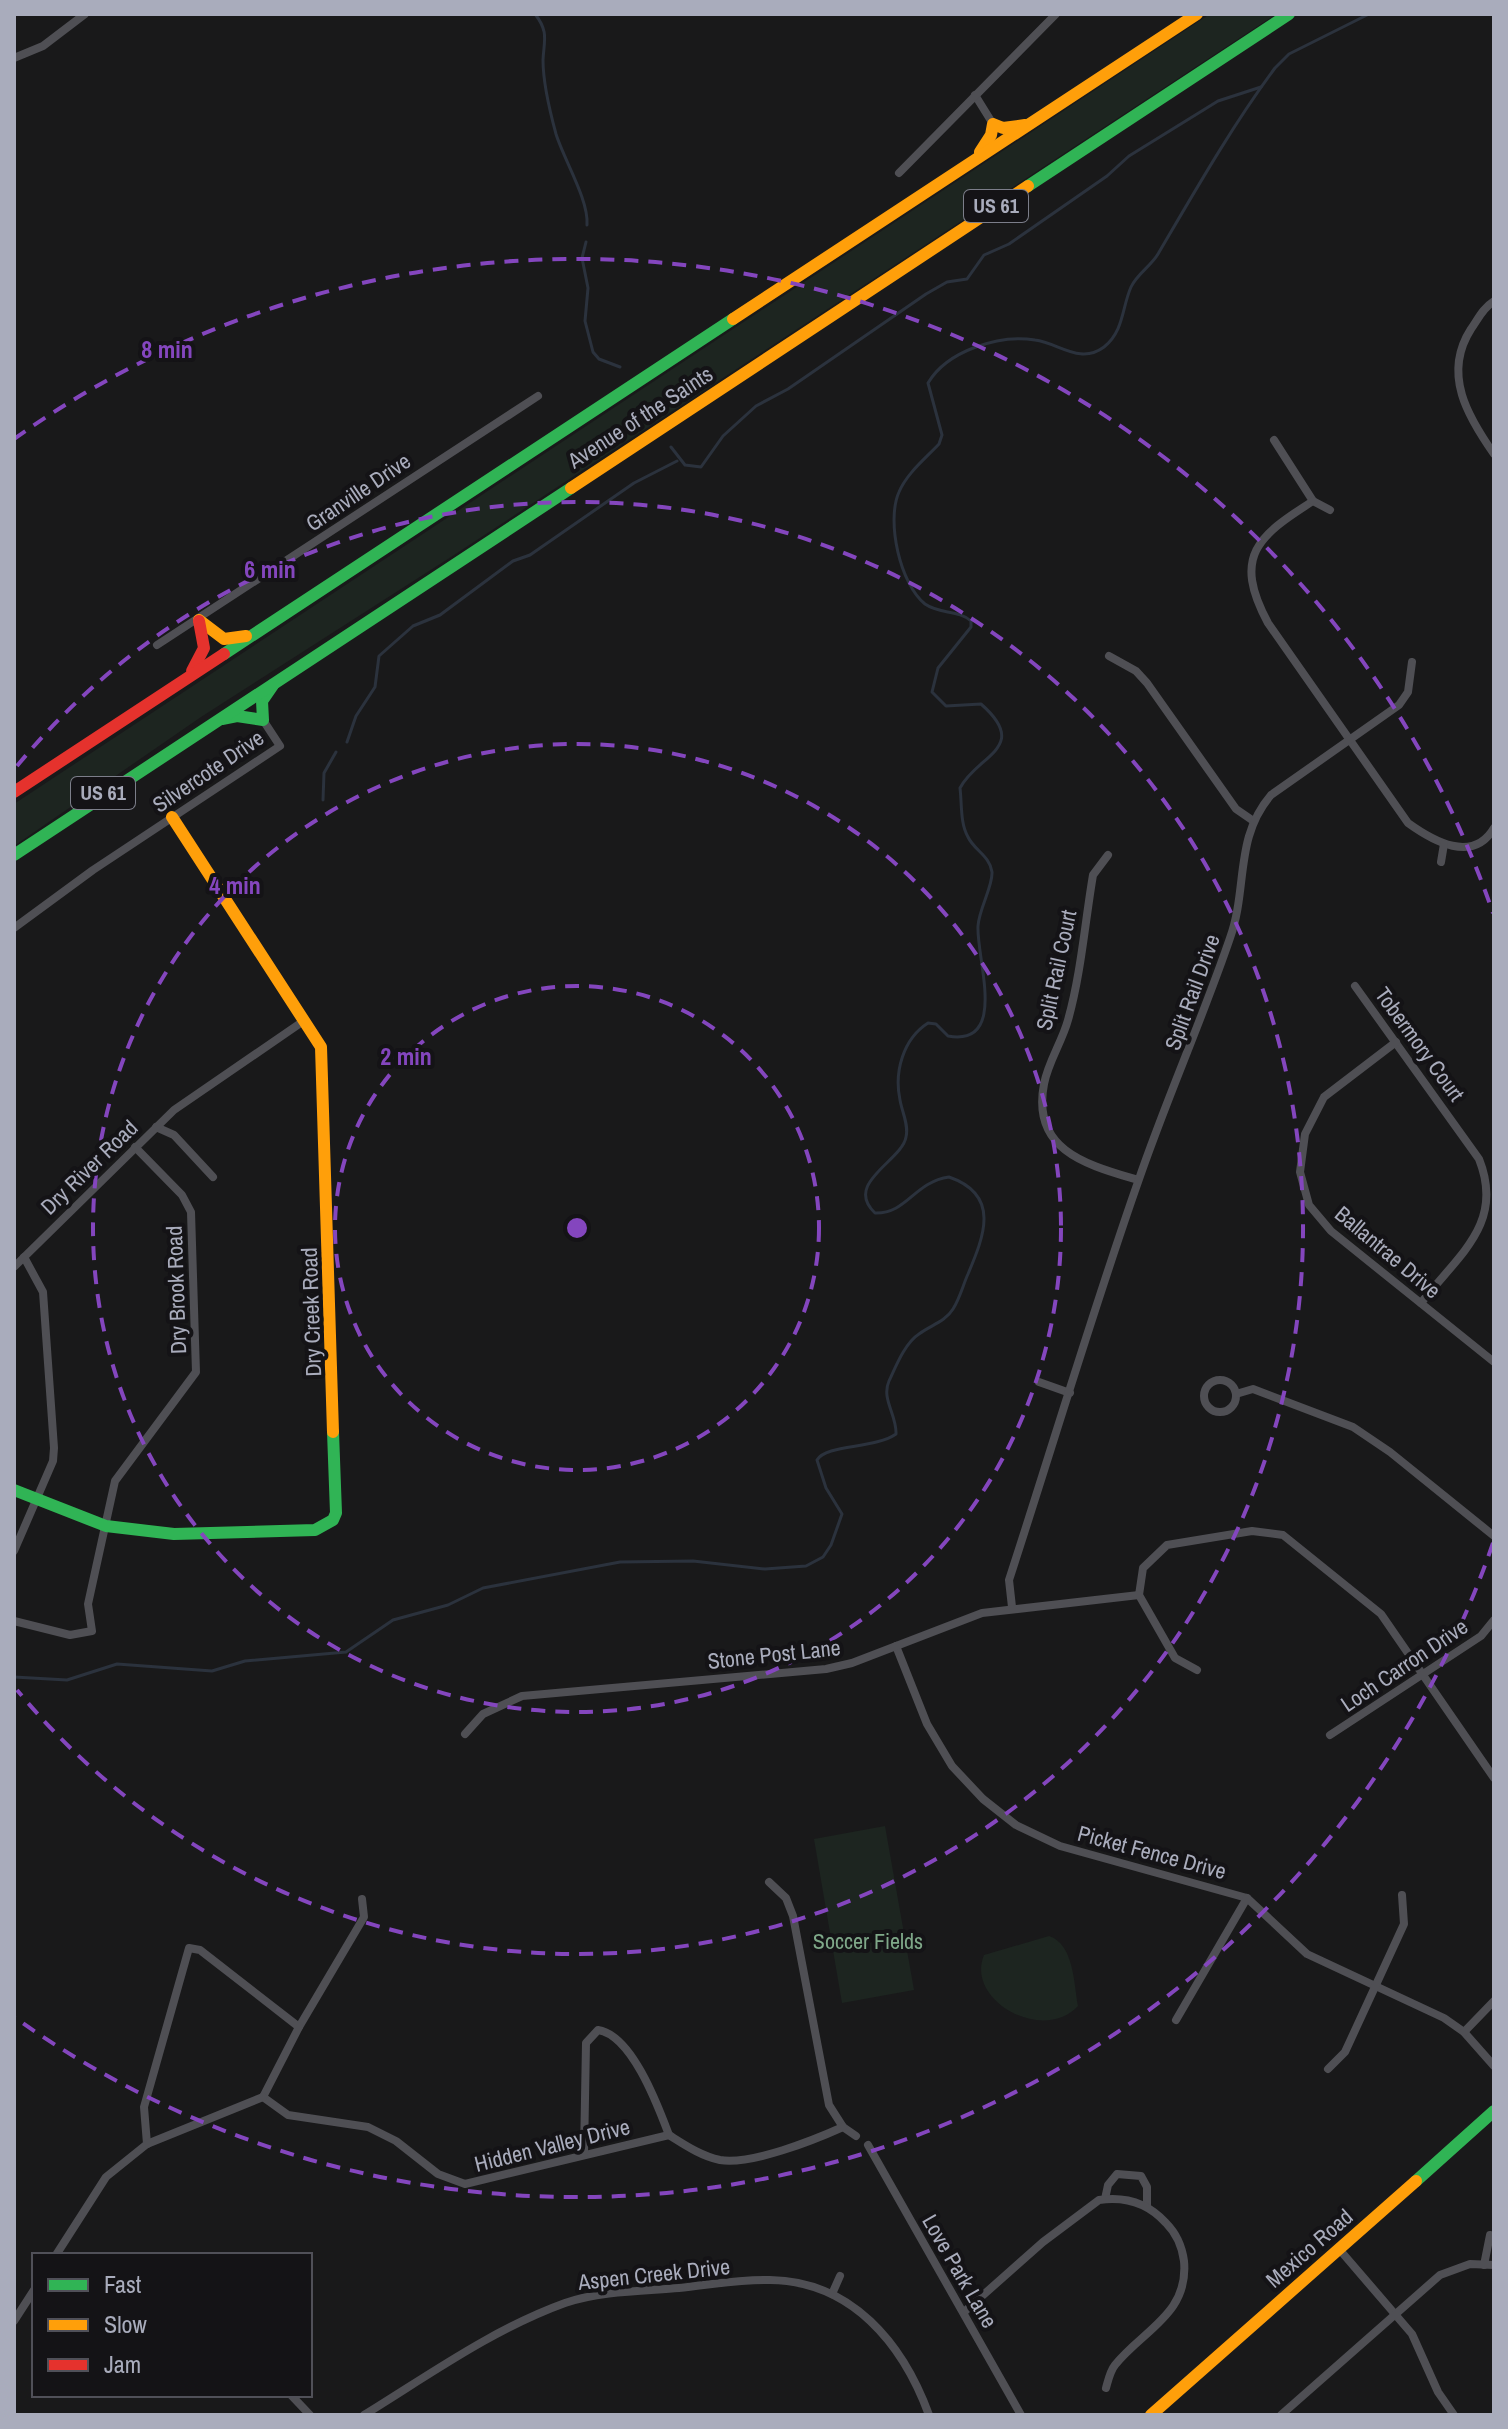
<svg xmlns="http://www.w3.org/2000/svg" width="1508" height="2429" font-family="'Archivo Narrow',sans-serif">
  <rect width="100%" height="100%" fill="#19191a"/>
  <g fill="#1d2520">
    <path d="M1210,14h66l-822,541 -253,162 -187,129v-42z"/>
    <path d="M885,1826l29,164 -72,13 -28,-164z"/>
    <path d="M1049,1936c25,8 25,48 29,70 -35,38 -113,-6 -94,-51z"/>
  </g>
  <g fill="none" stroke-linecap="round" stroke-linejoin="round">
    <g stroke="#2b323d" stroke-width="3">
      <path d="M535,14c14,18 9,26 8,46 0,22 7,52 13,74 8,26 33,66 31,91"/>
      <path d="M586,242l-4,16 6,30 -3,33 8,31 6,7 21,8"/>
      <path d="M671,447l14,18 16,2 22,-31 33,-30 32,-17 138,-95 21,-12 20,-3 17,-24 25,-11 98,-68 22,-20 89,-55 43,-14"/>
      <path d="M347,742l9,-26 19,-29 4,-31 34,-30 27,-11 73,-54 17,-6 104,-72 43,-22"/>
      <path d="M323,800l1,-27 12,-21"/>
      <path d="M14,1677l53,3 50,-16 95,7 33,-10 101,-9 47,-32 55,-15 35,-17 137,-26 73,-1 72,8 41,-3 17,-9 8,-12 11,-31 -16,-26 -9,-28c9,-16 58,-11 79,-26 1,-19 -15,-35 -7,-53 7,-15 16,-38 30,-47 12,-9 26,-12 34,-25 7,-11 10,-24 15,-35 16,-38 33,-79 -19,-97 -35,5 -42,37 -74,36 -32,-30 27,-52 31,-76 3,-12 -4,-25 -6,-37 -6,-28 3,-61 28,-77l8,1 12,12c61,11 28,-78 30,-110 1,-17 15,-40 14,-54 -2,-16 -18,-22 -24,-35 -8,-14 -6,-33 -8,-49 17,-33 71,-40 21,-84l-35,2 -14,-14 6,-24 33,-41v-6c-12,-11 -32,-7 -46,-17 -25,-20 -39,-83 -26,-112 8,-19 27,-34 40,-48l3,-9 -14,-52c19,-32 71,-49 107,-43 24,3 45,25 69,7 20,-16 18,-40 27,-60 6,-13 20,-21 27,-33 37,-63 74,-128 117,-186l14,-14 80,-40"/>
    </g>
    <g stroke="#4f4f54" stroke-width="8">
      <path d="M14,58l29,-12 42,-32"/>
      <path d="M975,95l18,29"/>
      <path d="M899,173l157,-159"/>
      <path d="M1494,301c-11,7 -16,18 -23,28 -29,45 -3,88 23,125"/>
      <path d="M1274,440l39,61c-55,35 -81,55 -45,122l140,200c25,18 65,41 86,5"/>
      <path d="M1313,501l17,9"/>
      <path d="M157,645l381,-249"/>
      <path d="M1109,656l27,15 11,12 89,126 16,11"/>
      <path d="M1108,855l-15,20c-8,47 -12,99 -25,145 -6,22 -20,42 -24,64 -13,67 44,81 94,96"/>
      <path d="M1441,862l3,-18"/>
      <path d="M14,928l79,-58 187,-124 -17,-26"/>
      <path d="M1355,986l124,173c26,65 -21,96 -58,144"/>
      <path d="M1396,1042l-72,55 -19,37 -5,38 9,33 22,26 163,131"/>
      <path d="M156,1127l18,8 39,42"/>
      <path d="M14,1267l160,-157 131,-90"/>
      <circle cx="1220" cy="1396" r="16"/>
      <path d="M1039,1382l31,11"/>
      <path d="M1236,1394l17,-5 100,38 37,25 104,84"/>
      <path d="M14,1551l39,-90 1,-13 -11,-156 -19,-35"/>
      <path d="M1012,1607l-3,-27c43,-132 83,-267 129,-398 28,-82 64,-162 92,-244 18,-50 4,-100 41,-143l128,-90 9,-13 4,-30"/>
      <path d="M14,1621l56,14 22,-4 -4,-27 27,-123 81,-109 -5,-160 -9,-17 -47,-48"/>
      <path d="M896,1646l31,78 25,42 31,33 33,26 44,21 187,52 60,56 137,64 20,14 30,34"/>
      <path d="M1197,1670l-22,-12 -36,-63 4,-27 24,-23 85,-14 31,4 98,79 113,164"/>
      <path d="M465,1734l18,-20 39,-18 304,-27 26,-6 130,-50 157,-18"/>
      <path d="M1330,1735l151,-99 13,-16"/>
      <path d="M769,1882l17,16 7,18 36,189 14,22 13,9"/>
      <path d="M1176,2020l71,-122"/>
      <path d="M299,2027l65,-110 -2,-18"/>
      <path d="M1464,2032l30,-31"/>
      <path d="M1328,2069l17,-17 59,-128 -2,-29"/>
      <path d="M263,2097l25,18 80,12 28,14 42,33 27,10 204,-49c16,10 32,21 51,25 32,5 94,-20 123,-33"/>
      <path d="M147,2144l-3,-37 45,-159 11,2 99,77 -36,70"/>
      <path d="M868,2145l153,270"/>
      <path d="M584,2154l2,-111 12,-13c34,5 60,76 71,105"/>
      <path d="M1105,2199l3,-14 9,-11 24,2 6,11v19"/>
      <path d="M1339,2249l73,85 26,58 16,23"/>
      <path d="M56,2255l50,-78 41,-33 116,-47"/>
      <path d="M1484,2265l6,-30"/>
      <path d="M832,2294l8,-18"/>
      <path d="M964,2312l79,-70 56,-42c27,-4 49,3 67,23 11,11 16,23 18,38 5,53 -41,69 -69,104 -5,6 -7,16 -9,23"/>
      <path d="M14,2321l20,-31"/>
      <path d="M291,2395l19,20"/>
      <path d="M364,2415c65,-40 129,-86 201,-112 35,-12 78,-12 114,-15 30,-3 61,-9 91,-8 82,1 133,64 159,135"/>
      <path d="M1281,2415l159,-140 30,-11 24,1"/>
    </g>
    <g stroke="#30b455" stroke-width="12">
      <path d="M1028,186l261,-172"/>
      <path d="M224,654l509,-335"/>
      <path d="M222,719l15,-3 26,4 -1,-19 11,-16"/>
      <path d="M14,855l557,-367"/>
      <path d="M14,1490l92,36 68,8 141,-4 18,-10 3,-7 -3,-81"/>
      <path d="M1416,2181l78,-70"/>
    </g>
    <g stroke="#ff9f0a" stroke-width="12">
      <path d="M980,152l11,-17 2,-11 10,4 22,-3"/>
      <path d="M733,319l464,-305"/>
      <path d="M571,488l457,-302"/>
      <path d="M199,620l25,19 22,-3"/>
      <path d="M172,817l149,230 12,385"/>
      <path d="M1151,2415l265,-234"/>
    </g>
    <g stroke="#e5322d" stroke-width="12">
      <path d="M192,671l12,-23 -5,-27"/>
      <path d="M14,792l210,-138"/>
    </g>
  </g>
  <g fill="none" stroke="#8446be" stroke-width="4" stroke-dasharray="14 10">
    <circle cx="577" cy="1228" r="242"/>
    <circle cx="577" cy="1228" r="484"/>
    <path d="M17 766A726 726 0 1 1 17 1690"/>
    <path d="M1493 1543A969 969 0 0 1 14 2017M14 439A969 969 0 0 1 1493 913"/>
  </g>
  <g text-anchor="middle" stroke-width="8" stroke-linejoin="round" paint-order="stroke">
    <g fill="#141316" stroke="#7c7e8a" stroke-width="2">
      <rect x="964" y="190" width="64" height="32" rx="6"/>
      <rect x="71" y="777" width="64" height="32" rx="6"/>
    </g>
    <g font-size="20" font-weight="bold" fill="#a9acbc">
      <text x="996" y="213">US 61</text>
      <text x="103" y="800">US 61</text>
    </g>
    <g font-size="22" fill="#a9acbc" stroke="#141316">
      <text transform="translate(640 417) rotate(-33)" y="8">Avenue of the Saints</text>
      <text transform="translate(358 492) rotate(-34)" y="8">Granville Drive</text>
      <text transform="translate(208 771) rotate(-34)" y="8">Silvercote Drive</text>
      <text transform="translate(1056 970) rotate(-78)" y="8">Split Rail Court</text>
      <text transform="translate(1192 992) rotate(-70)" y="8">Split Rail Drive</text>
      <text transform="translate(1420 1044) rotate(54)" y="8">Tobermory Court</text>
      <text transform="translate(89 1167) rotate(-44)" y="8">Dry River Road</text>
      <text transform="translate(1388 1252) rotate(40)" y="8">Ballantrae Drive</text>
      <text transform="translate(176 1290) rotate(-92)" y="8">Dry Brook Road</text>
      <text transform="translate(311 1312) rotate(-92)" y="8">Dry Creek Road</text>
      <text transform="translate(774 1654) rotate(-6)" y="8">Stone Post Lane</text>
      <text transform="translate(1404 1665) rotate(-34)" y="8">Loch Carron Drive</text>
      <text transform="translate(1152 1852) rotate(15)" y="8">Picket Fence Drive</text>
      <text transform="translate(552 2145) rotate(-14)" y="8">Hidden Valley Drive</text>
      <text transform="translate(1309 2248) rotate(-41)" y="8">Mexico Road</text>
      <text transform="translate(960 2271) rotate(60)" y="8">Love Park Lane</text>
      <text transform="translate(654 2274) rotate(-6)" y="8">Aspen Creek Drive</text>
    </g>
    <g font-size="22" fill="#7fa889" stroke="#141316">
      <text x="868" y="1949">Soccer Fields</text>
    </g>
  </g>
  <circle cx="577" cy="1228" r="12" fill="#8446be" stroke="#141316" stroke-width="4"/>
  <g font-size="24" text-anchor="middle" font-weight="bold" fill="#8446be" stroke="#141316" stroke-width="8" stroke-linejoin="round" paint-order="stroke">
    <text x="167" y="358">8 min</text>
    <text x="270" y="578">6 min</text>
    <text x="235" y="894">4 min</text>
    <text x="406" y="1065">2 min</text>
  </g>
  <rect width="1508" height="2429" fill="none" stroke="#a9acbc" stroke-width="32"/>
  <rect x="32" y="2253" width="280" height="144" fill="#141316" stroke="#505058" stroke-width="2"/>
  <rect x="48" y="2279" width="40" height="12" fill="#30b455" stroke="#505058" stroke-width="2"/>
  <text x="104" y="2293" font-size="24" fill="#a9acbc">Fast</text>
  <rect x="48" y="2319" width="40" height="12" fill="#ff9f0a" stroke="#505058" stroke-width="2"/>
  <text x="104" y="2333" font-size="24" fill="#a9acbc">Slow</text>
  <rect x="48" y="2359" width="40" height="12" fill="#e5322d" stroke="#505058" stroke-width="2"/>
  <text x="104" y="2373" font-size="24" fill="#a9acbc">Jam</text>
</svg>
